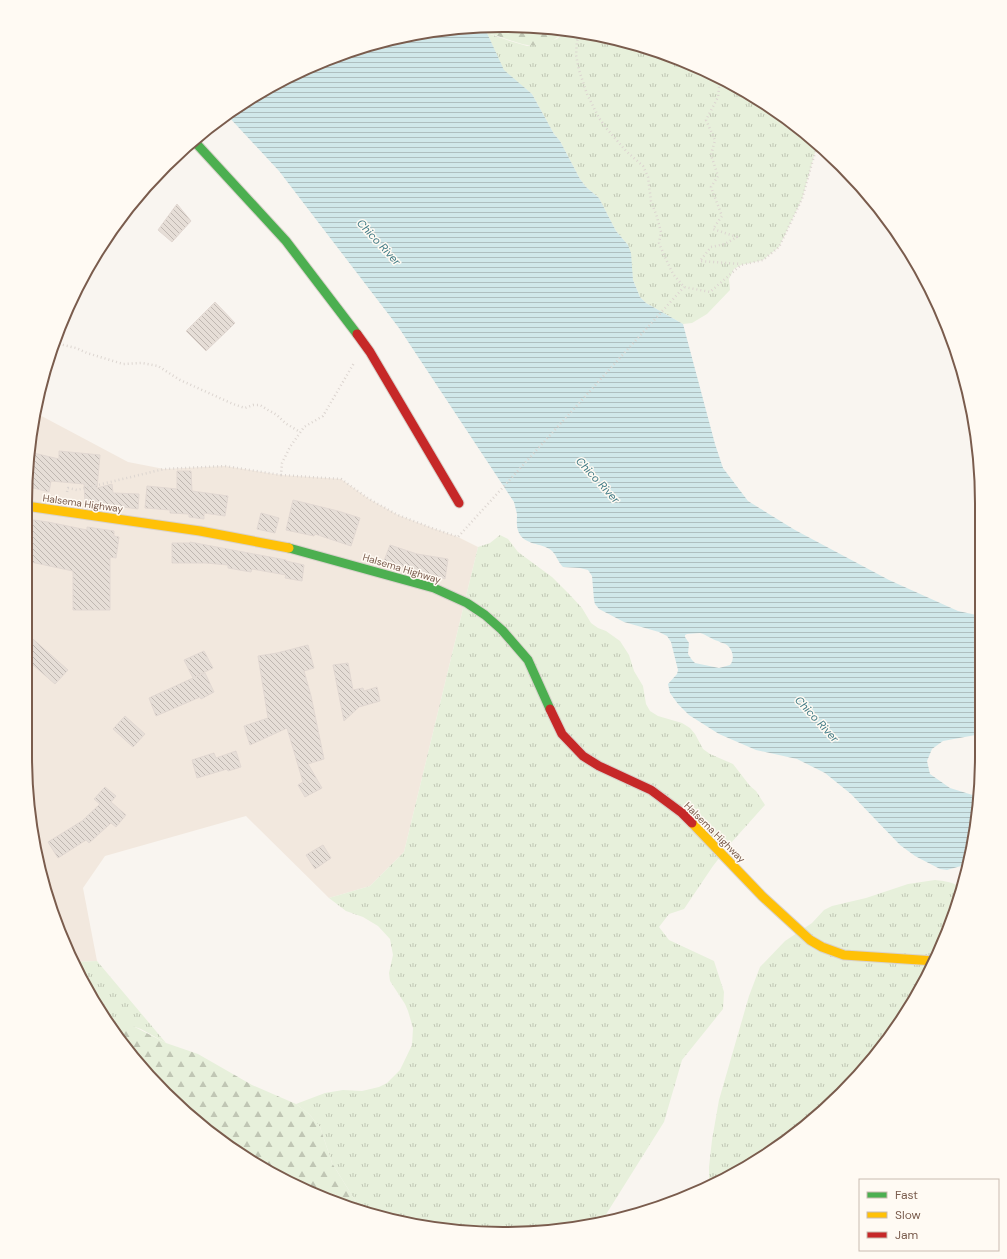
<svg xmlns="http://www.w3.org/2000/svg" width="1007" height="1259" font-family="'DM Sans',sans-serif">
  <defs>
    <pattern id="grass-tufts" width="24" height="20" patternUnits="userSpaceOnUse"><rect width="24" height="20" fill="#e7f0db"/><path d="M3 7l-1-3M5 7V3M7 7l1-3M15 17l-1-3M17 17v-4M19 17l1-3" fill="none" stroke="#c0c6b4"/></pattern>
    <pattern id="forest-firs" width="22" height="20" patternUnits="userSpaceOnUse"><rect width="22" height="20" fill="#e7f0db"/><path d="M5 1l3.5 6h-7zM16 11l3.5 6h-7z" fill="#c0c6b4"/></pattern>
    <pattern id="water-rules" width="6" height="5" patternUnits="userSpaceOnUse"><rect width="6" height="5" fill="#d0e8ea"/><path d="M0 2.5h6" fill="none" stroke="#aebfc0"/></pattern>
    <pattern id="building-back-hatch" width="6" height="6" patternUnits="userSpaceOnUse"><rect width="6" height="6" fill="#e6ded7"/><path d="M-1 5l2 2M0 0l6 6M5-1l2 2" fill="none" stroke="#bfb7b1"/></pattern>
  </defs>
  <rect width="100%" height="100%" fill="#f9f5f0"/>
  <path fill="#f2e8de" d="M34,412l94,50 36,7 61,-3 56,9 60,4 28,20 29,16 34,13 26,9 20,10 -74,305 -34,34 -41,12 -83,-82 -141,40 -22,32 14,73 -21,1 -35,-83 -16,-123 1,-284z"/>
  <g fill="url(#grass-tufts)">
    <path d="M568,30l89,20 86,39 60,43 -1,4 14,13 -14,50 -23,48 -16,13 -22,5 -7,4 -5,10 1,11 -23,24 -15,9 -9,1 -37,-21 -6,-6 -7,-17 -5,-35 -12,-14 -17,-33 -13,-11 -6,-8 -20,-38 -6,-7 -22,-40 -28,-23 -17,-38 23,8 17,5 30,-7z"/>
    <path d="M500,535l8,4 10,13 34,25 18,18 12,13 9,15 7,5 8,3 14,10 9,14 5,16 9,15 3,18 4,7 8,5 24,7 8,5 5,6 8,15 7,5 23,10 17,22 6,5 9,14 -35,39 -17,22 -29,43 -15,5 -10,13 10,13 45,21 10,31 -1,17 -41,51 -18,62 -64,102 -97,10 -124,-16 -18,-8 -29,-47 -12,-36 -11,-13 -13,-10 29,-11 18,-3 19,1 17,-4 8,-4 13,-13 12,-25 1,-17 -5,-17 -3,-7 -15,-23 -1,-8 4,-18 -3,-16 -12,-13 -15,-9 -17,-6 -17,-13 41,-12 34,-34 74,-305 12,-4z"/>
    <path d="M935,880c9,1 20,2 27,9l-29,78 -50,80 -64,68 -104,70 -5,1 -1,-4v-15l3,-27 7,-40 30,-104 11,-29 25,-26 27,-18 12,-13 8,-4 34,-8 42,-14z"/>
    <path d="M97,961l69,82 -25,-14 -34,-11 -18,-23 -13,-33z"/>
  </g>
  <g fill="url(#forest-firs)">
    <path d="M472,26l94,3h2c-32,29 -46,13 -81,4 -9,-3 -19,-2 -27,-5z"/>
    <path d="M107,1018l18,4 41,21 32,11 54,31 44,19 13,10 11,13 12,36 29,47 -97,-40 -99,-76z"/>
  </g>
  <path fill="url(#water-rules)" fill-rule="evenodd" d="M460,28l27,5 17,37 28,24 22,40 6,7 20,38 6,8 13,11 17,33 12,14 3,8 2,27 7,17 6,6 37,21 32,120 8,24 25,33 47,29 94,50 69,31 23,5v118l-38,7 -11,8 -5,12 3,13 20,14 29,9 -11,67 -21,6 -7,-1 -25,-13 -15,-11 -49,-51 -26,-21 -28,-14 -41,-9 -37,-16 -30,-19 -11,-11 -8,-11 -2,-9 9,-10 1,-4 -7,-28 -4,-6 -8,-4 -35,-10 -25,-13 -4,-5 -1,-4 -2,-24 -4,-6 -8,-2 -17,-1c-6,-6 -6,-12 -12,-17 -10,-7 -26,-5 -32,-17 -3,-6 -2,-12 -2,-19 -1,-4 -2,-8 -3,-12l-115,-174 -120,-157 -52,-56 65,-41 87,-33zM700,633c7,2 11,6 18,8 3,2 6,2 9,4 6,5 8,14 3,20l-11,3 -24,-5 -3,-3 -4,-6 1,-11 -4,-6v-2l2,-1z"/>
  <g fill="url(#building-back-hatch)" stroke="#e2d8d2">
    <path d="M177,204l14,17 -19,21 -14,-12z"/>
    <path d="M215,302l20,21 -29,28 -20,-20z"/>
    <path d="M59,451l41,4 -3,33 15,-4 1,9 26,1 -1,15 -53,-7 -1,-18 -33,-3 -2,11 -23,-6v-14l3,-20 30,7z"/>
    <path d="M177,471h14l1,20 36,5 -3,20 -21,-3v6l-15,-2v-3l-19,-1v-3l-25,-2 2,-22 30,3z"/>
    <path d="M293,500l45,11 22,7 -9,28 -36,-12 -1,2 -28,-6z"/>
    <path d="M261,513l18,5 -4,15 -18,-4z"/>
    <path d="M26,519l22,3 39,8v-3l27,4v5l5,1 -3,21 -6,-1v53h-37v-39l-47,-10z"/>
    <path d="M190,542l96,18v1l18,4 -2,16 -17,-3 1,-3 -34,-6 -1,3 -23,-4v-3l-22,-2h-34v-20h18z"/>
    <path d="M390,545l27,9 31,5 -3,20 -8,-3 -53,-15z"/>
    <path d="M25,632l43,38 -13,14 -30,-26z"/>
    <path d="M308,645l6,23 -10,3 7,25 13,63 -16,5 14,24 -17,9 -7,-12 5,-3 -16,-54 -37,17 -6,-19 24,-8 -10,-62 19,-3z"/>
    <path d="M204,651l9,17 -18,9 10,-4 9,19 -13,7 -1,-2 -44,19 -7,-18 44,-20 -9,-18z"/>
    <path d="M348,663l5,27 10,-2 1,3 13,-4 3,14 -21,6 -15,14 -11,-56z"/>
    <path d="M125,716l20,18 -12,13 -20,-18z"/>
    <path d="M236,751l5,16 -13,4 -1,-2 -30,9 -5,-18 22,-7 2,5z"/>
    <path d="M105,787l11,9 -5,6 15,13 -10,12 -5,-4 -22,20 -3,-3 -28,18 -10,-16 34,-21 18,-17 -6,-5z"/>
    <path d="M323,845l8,13 -16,11 -9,-14z"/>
  </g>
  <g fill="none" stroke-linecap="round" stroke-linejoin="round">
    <g stroke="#d9d2cb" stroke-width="11">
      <g id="fast">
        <path d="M194,141l92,100 71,93"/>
        <path d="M289,548l145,40 33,15 18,12 17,15 26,30 22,49"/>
      </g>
    </g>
    <g stroke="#d9d2cb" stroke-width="11">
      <g id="slow">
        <path d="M26,506l174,25 89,17"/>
        <path d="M692,823l70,73 48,44 12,7 22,8 91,6"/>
      </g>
    </g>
    <g stroke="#d9d2cb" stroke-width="11">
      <g id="jam">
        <path d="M357,334l13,18 89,151"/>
        <path d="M550,709l12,25 21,22 16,10 52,24 31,23 10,10"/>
      </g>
    </g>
    <g stroke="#dcd5d0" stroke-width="2.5" stroke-dasharray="1 3" stroke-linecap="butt">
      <path d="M580,32l-3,9 -1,14 3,15 8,24 12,24 8,11 19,22 17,15 5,11 3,24 6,16 4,15 -2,11 5,12 9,19 11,13 26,5 31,-27 22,-5 16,-13 23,-48 14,-50"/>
      <path d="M720,79l-2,18 -12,23 9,20 -4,15 7,21 -7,11 11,29 -9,13 24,8 -12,7 -14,3 -11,14 40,3"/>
      <path d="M55,343l21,5 11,5 36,11 19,-1 16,3 22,14 53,24 12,4 8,-3h7l8,5 9,5 8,8 15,9"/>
      <path d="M281,475l60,4 28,20 29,16 34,13 26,9 226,-250"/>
      <path d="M67,492l1,-4 9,2 87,-21 61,-3 56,9 1,-12 8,-16 14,-20 19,-11 31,-53"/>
    </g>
    <use href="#fast" stroke="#4caf50" stroke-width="9"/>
    <use href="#slow" stroke="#ffc107" stroke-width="9"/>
    <use href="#jam" stroke="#c62828" stroke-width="9"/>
  </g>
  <g text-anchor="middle" stroke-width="3" stroke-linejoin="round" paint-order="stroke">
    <g font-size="10" fill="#7a5c4d" stroke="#fffaf3">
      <text transform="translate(83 503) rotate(8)" y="4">Halsema Highway</text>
      <text transform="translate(402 568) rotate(17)" y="4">Halsema Highway</text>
      <text transform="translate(715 832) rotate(45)" y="4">Halsema Highway</text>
    </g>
    <g font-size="11" font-style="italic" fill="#437c86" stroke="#fffaf3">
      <text transform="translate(379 242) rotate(47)" y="4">Chico River</text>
      <text transform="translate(598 480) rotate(47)" y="4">Chico River</text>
      <text transform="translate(817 719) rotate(47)" y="4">Chico River</text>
    </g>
  </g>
  <path d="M0 0H1007V1259H0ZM503 32H504A471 471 0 0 1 975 503V756A471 471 0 0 1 504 1227H503A471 471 0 0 1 32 756V503A471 471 0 0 1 503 32Z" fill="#fffaf3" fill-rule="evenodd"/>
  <path fill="none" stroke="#7a5c4d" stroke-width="2" d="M503 32H504A471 471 0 0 1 975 503V756A471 471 0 0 1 504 1227H503A471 471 0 0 1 32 756V503A471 471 0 0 1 503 32Z"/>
  <rect x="859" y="1179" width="140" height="72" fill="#fffaf3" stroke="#cabbb1"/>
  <rect x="867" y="1192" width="20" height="6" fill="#4caf50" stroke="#cabbb1"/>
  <text x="895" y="1199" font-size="12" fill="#7a5c4d">Fast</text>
  <rect x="867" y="1212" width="20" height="6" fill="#ffc107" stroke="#cabbb1"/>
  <text x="895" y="1219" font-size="12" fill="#7a5c4d">Slow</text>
  <rect x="867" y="1232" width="20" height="6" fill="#c62828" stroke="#cabbb1"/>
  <text x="895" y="1239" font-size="12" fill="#7a5c4d">Jam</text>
</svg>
